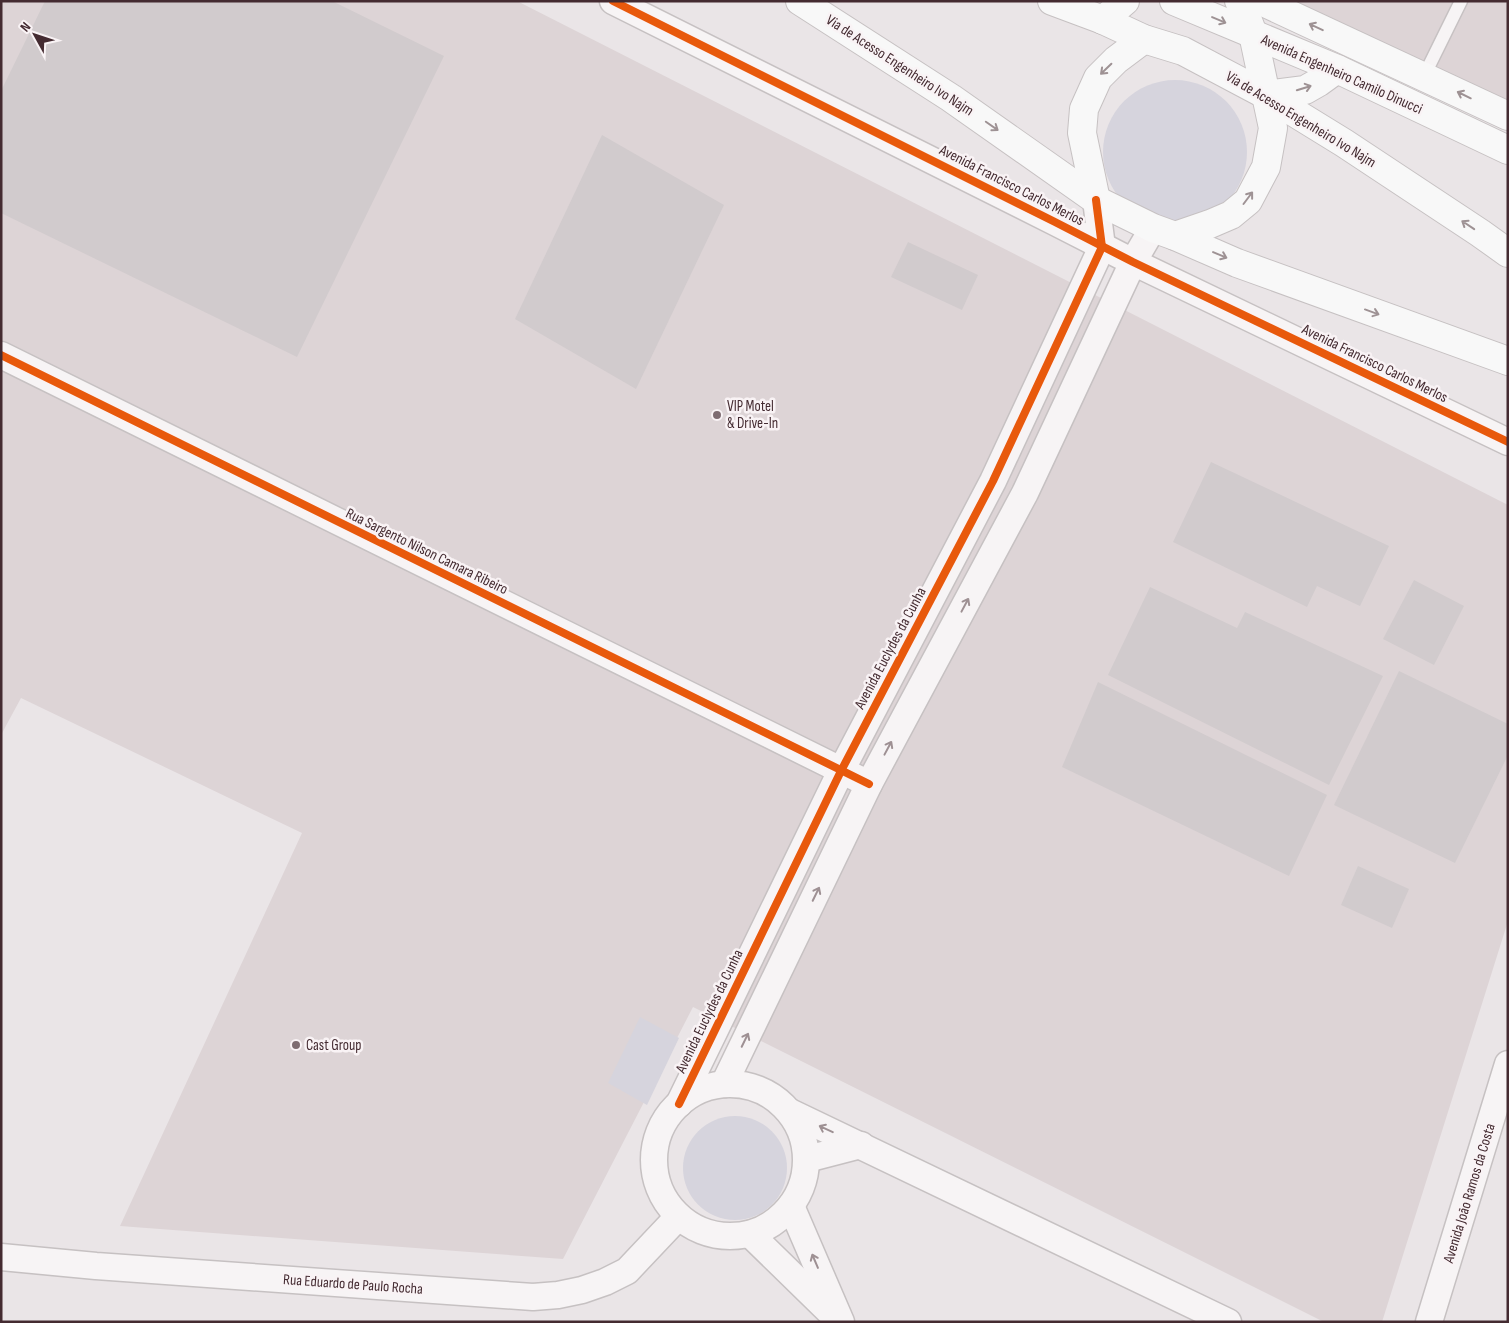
<svg xmlns="http://www.w3.org/2000/svg" width="1509" height="1323" font-family="'Sofia Sans Condensed',sans-serif">
  <rect width="100%" height="100%" fill="#eae5e7"/>
  <g fill="#ddd4d6">
    <path d="M1,1h516l991,504v416l-126,401h-58l-631,-315 -130,252 -443,-33 182,-393 -281,-135 -20,37z"/>
    <path d="M1289,1h219v105z"/>
  </g>
  <g fill="#d6d4dd">
    <circle cx="1175" cy="152" r="72"/>
    <path d="M640,1017l39,21 -32,67 -39,-22z"/>
    <circle cx="735" cy="1168" r="52"/>
  </g>
  <g fill="#d1cbcd">
    <path d="M45,1h287l112,55 -147,301 -296,-144v-122z"/>
    <path d="M602,135l122,70 -88,184 -121,-70z"/>
    <path d="M908,242l70,33 -16,35 -71,-33z"/>
    <path d="M1211,462l178,84 -29,60 -43,-20 -10,21 -134,-65z"/>
    <path d="M1414,580l50,26 -30,59 -51,-26z"/>
    <path d="M1150,587l87,41 8,-16 138,64 -54,109 -221,-110z"/>
    <path d="M1399,671l109,53v31l-53,108 -121,-58z"/>
    <path d="M1098,682l229,113 -38,81 -227,-109z"/>
    <path d="M1358,866l51,23 -17,39 -51,-23z"/>
  </g>
  <g fill="none" stroke-linecap="round" stroke-linejoin="round">
    <g stroke="#c6c1c2" stroke-width="15">
      <path id="lane" d="M1424,76l37,-75"/>
    </g>
    <g stroke="#c6c1c2" stroke-width="29">
      <g id="street">
        <path d="M613,1l442,221 78,40 375,180"/>
        <path d="M1,355l868,429"/>
        <path d="M724,1084l145,-300 156,-291 108,-231 20,-34"/>
        <circle cx="730" cy="1160" r="76"/>
        <path d="M679,1104l162,-333 152,-290 109,-234 -6,-47"/>
        <path d="M790,1112l438,210"/>
        <path d="M807,1159l54,-14"/>
        <path d="M791,1206l50,116"/>
        <path d="M750,1234l84,82"/>
        <path d="M1,1257l95,9 437,31 25,-2 24,-5 23,-8 22,-11 51,-54"/>
        <path d="M1429,1322l79,-258"/>
      </g>
    </g>
    <g stroke="#c6c1c2" stroke-width="30">
      <g id="secondary">
        <path d="M800,1l151,97 145,102 57,28 22,8 62,27 271,98"/>
        <path d="M1052,1l51,19 41,19 39,12 83,44 78,48 136,90 28,20"/>
        <path d="M1174,1l163,68 171,81"/>
        <path d="M1261,1l247,115"/>
        <path d="M1103,20l22,-19"/>
        <path d="M1266,95l39,-5 14,-8 18,-13"/>
        <path d="M1096,200l-14,-67 2,-24 14,-31 18,-18 28,-21"/>
        <path d="M1175,236l35,-12 21,-9 17,-14 18,-34 7,-39 -20,-94 -9,-24 -5,-9"/>
      </g>
    </g>
    <use href="#lane" stroke="#f7f4f5" stroke-width="12"/>
    <use href="#street" stroke="#f7f4f5" stroke-width="26"/>
    <use href="#secondary" stroke="#f8f8f8" stroke-width="28"/>
    <g stroke="#f9f3f5" stroke-width="11">
      <g id="cycleway">
        <path d="M613,1l442,221 78,40 375,180"/>
        <path d="M1,355l868,429"/>
        <path d="M679,1104l162,-333 152,-290 109,-234 -6,-47"/>
      </g>
    </g>
    <use href="#cycleway" stroke="#e8590c" stroke-width="8"/>
  </g>
  <defs><path id="oneway-shaft" d="M-6 0H5M1.5-3L5.5 0L1.5 3" fill="none" stroke-width="1.6" stroke-linecap="round" stroke-linejoin="round" transform="scale(1.25)"/></defs>
  <g stroke="#9e9294">
    <use href="#oneway-shaft" transform="translate(1219 20) rotate(23)"/>
    <use href="#oneway-shaft" transform="translate(1316 27) rotate(-155)"/>
    <use href="#oneway-shaft" transform="translate(1106 69) rotate(136)"/>
    <use href="#oneway-shaft" transform="translate(1304 88) rotate(-17)"/>
    <use href="#oneway-shaft" transform="translate(1464 95) rotate(-154)"/>
    <use href="#oneway-shaft" transform="translate(992 126) rotate(35)"/>
    <use href="#oneway-shaft" transform="translate(1248 198) rotate(-53)"/>
    <use href="#oneway-shaft" transform="translate(1468 225) rotate(-146)"/>
    <use href="#oneway-shaft" transform="translate(1220 255) rotate(23)"/>
    <use href="#oneway-shaft" transform="translate(1372 312) rotate(20)"/>
  </g>
  <g stroke="#9e9093">
    <use href="#oneway-shaft" transform="translate(965 605) rotate(-62)"/>
    <use href="#oneway-shaft" transform="translate(888 748) rotate(-62)"/>
    <use href="#oneway-shaft" transform="translate(816 894) rotate(-64)"/>
    <use href="#oneway-shaft" transform="translate(745 1040) rotate(-64)"/>
    <use href="#oneway-shaft" transform="translate(826 1129) rotate(-155)"/>
    <use href="#oneway-shaft" transform="translate(815 1261) rotate(-113)"/>
  </g>
  <g fill="#7e6c71" stroke="#f9f3f5" stroke-width="2">
    <circle cx="717" cy="415" r="5"/>
    <circle cx="296" cy="1045" r="5"/>
  </g>
  <g text-anchor="middle" stroke-width="5" stroke-linejoin="round" paint-order="stroke">
    <g font-size="15" fill="#442b31" stroke="#f9f3f5">
      <text transform="translate(900 65) rotate(33)" y="5">Via de Acesso Engenheiro Ivo Najm</text>
      <text transform="translate(1342 74) rotate(24)" y="5">Avenida Engenheiro Camilo Dinucci</text>
      <text transform="translate(1301 119) rotate(31)" y="5">Via de Acesso Engenheiro Ivo Najm</text>
      <text transform="translate(1012 185) rotate(27)" y="5">Avenida Francisco Carlos Merlos</text>
      <text transform="translate(1375 363) rotate(26)" y="5">Avenida Francisco Carlos Merlos</text>
      <text transform="translate(427 551) rotate(26)" y="5">Rua Sargento Nilson Camara Ribeiro</text>
      <text transform="translate(890 648) rotate(-62)" y="5">Avenida Euclydes da Cunha</text>
      <text transform="translate(709 1011) rotate(-64)" y="5">Avenida Euclydes da Cunha</text>
      <text transform="translate(1469 1193) rotate(-73)" y="5">Avenida João Ramos da Costa</text>
      <text transform="translate(353 1284) rotate(4)" y="5">Rua Eduardo de Paulo Rocha</text>
    </g>
    <g font-size="15" fill="#442b31" stroke="#f9f3f5" text-anchor="start">
      <text x="727" y="411">VIP Motel<tspan x="727" dy="17">&amp; Drive-In</tspan></text>
      <text x="306" y="1050">Cast Group</text>
    </g>
  </g>
  <rect width="1509" height="1323" fill="none" stroke="#442b31" stroke-width="5"/>
  <g transform="translate(35 35) rotate(310)" stroke="#f9f3f5" stroke-width="4" paint-order="stroke">
  <path d="M0-4L9 19L0 12L-9 19Z" fill="#442b31"/>
  <text y="-8" font-size="14" font-weight="bold" text-anchor="middle" fill="#442b31">N</text>
  </g>
</svg>
